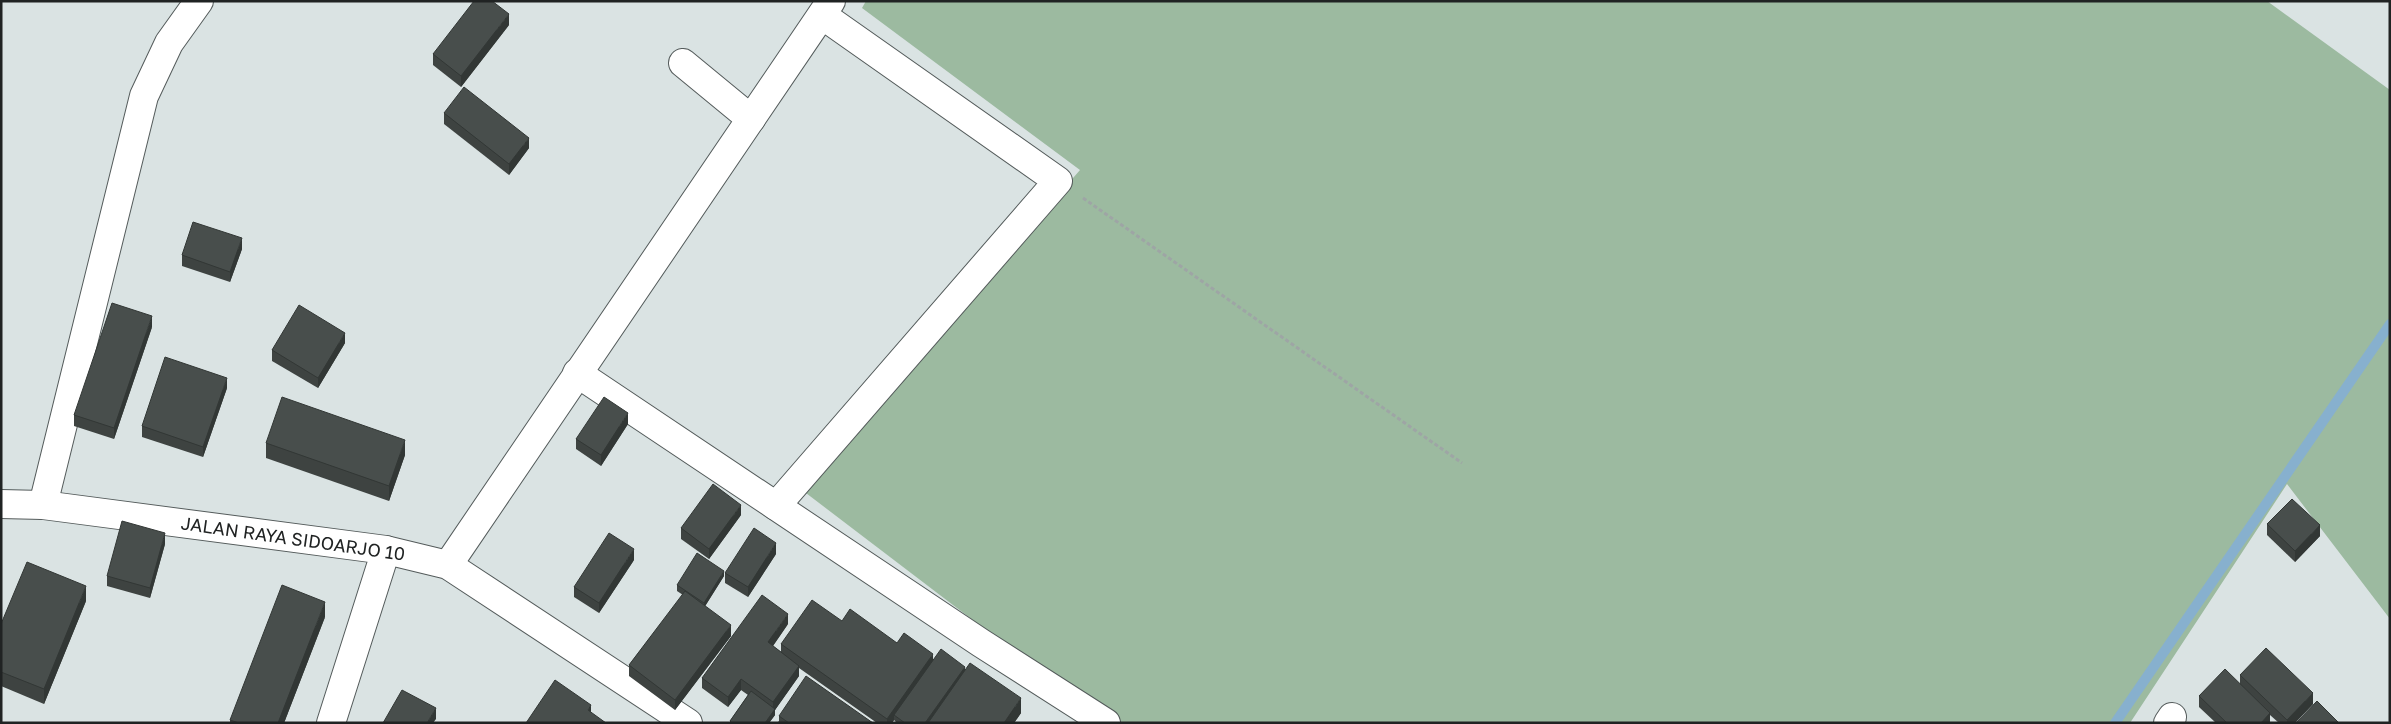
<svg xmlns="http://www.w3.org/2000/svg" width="2391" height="724" font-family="'Golos Text',sans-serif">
  <rect width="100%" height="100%" fill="#dae3e3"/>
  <path fill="#9cbaa0" d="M866,1h1401l123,89v529l-103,-135 -157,239h-1022l-306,-233 278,-320 -218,-162z"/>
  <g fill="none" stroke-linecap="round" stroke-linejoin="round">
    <path stroke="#87b0ce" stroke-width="10" d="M2115,723l275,-399"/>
    <g stroke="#545b5b" stroke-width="30">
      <g id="minor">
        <path d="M683,63l68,56"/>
        <path d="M577,373l404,270 125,80"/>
        <path d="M43,505l101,-409 25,-53 30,-42"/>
        <path d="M776,506l282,-325 -236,-166"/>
        <path d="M448,565l383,-564"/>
        <path d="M331,723l55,-173"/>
        <path d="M2168,723l4,-6"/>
      </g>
    </g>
    <g stroke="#545b5b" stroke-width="30">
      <path id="tertiary" d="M1,504l42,1 343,45 62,15 240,158"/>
    </g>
    <path stroke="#9ea5a5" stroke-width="3" stroke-dasharray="4 2.5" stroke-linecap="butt" d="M1083,198l379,265"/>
    <use href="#minor" stroke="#fff" stroke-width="28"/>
    <use href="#tertiary" stroke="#fff" stroke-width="28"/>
  </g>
  <g fill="#3e4341">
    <path d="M509,25l-48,62 -28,-22v-11z"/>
    <path d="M444,113l85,35 -20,27 -65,-51z"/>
    <path d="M242,249l-12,33 -48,-16v-11z"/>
    <path d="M152,327l-38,112 -40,-13v-11z"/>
    <path d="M345,343l-27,45 -46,-27v-11z"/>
    <path d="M227,388l-24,69 -61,-20v-11z"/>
    <path d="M628,424l-27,42 -25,-17v-10z"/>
    <path d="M266,443l139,12 -16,46 -123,-43z"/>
    <path d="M741,515l-32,44 -28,-20v-11z"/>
    <path d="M2267,524l53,12 -25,26 -28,-27z"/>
    <path d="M165,544l-15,54 -43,-12v-10z"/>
    <path d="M776,554l-28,43 -23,-14v-10z"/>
    <path d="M634,560l-35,53 -25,-16v-10z"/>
    <path d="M724,576l-19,30 26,30 -56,74 -46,-34v-11l54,-70 -6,-4v-6z"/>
    <path d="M86,601l-42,103 -43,-18v-62z"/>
    <path d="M325,617l-41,106h-54v-3z"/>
    <path d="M842,621l55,22 36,17 32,9 56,44 -7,10h-117l-3,-3 -2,3h-15l-78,-55v8l-24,34v5l-6,8h-39v-2l18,-26 -7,-5 -13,17 -26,-19v-10l86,-54 -15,22 8,6v-8z"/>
    <path d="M2240,675l73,29 -18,19h-16l-9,-8v8h-54l-17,-16v-11l41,-12z"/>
    <path d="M779,716l94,7h-96l2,-2z"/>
  </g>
  <g fill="#323735">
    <path d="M509,14v11l-48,62v-11z"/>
    <path d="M529,138v10l-20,27v-11z"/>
    <path d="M242,238v11l-12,33v-10z"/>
    <path d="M152,316v11l-38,112v-11z"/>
    <path d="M345,333v10l-27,45v-10z"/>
    <path d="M227,378v10l-24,69v-10z"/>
    <path d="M628,413v11l-27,42v-11z"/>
    <path d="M405,440v15l-16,46v-15z"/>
    <path d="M741,505v10l-32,44v-10z"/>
    <path d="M2320,525v11l-25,26v-11z"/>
    <path d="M165,533v11l-15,54v-10z"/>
    <path d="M776,543v11l-28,43v-10z"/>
    <path d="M634,549v11l-35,53v-10z"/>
    <path d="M724,571v5l-20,32v-5z"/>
    <path d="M86,586v15l-42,103v-15z"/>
    <path d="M325,602v15l-41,106h-6z"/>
    <path d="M788,614v10l-20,29v-11z"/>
    <path d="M731,625v11l-56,74v-10z"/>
    <path d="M933,654v11l-39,50v5l-2,3h-5v-4z"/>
    <path d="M799,666v10l-24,34v5l-6,8h-4l8,-11v-10z"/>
    <path d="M965,667v5l-36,51h-4z"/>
    <path d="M741,679v11l-13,17v-10z"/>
    <path d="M2313,693v11l-18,19h-8v-3z"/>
    <path d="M1021,698v15l-7,10h-10z"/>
    <path d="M591,705v15l-3,-10z"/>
    <path d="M436,708v11l-3,4h-6z"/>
    <path d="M2270,713v10h-9z"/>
  </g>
  <g fill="#484e4c" stroke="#323735">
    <path d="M474,1h18l17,13 -48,62 -28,-22z"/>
    <path d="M464,87l65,51 -20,26 -65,-51z"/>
    <path d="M193,222l49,16 -12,34 -48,-17z"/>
    <path d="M112,303l40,13 -38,112 -40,-13z"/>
    <path d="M299,305l46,28 -27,45 -46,-28z"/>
    <path d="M165,357l62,21 -24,69 -61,-21z"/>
    <path d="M282,397l123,43 -16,46 -123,-43z"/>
    <path d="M604,397l24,16 -27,42 -25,-16z"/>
    <path d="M713,484l28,21 -32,44 -28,-21z"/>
    <path d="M2292,499l28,26 -25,26 -28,-27z"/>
    <path d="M122,521l43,12 -15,55 -43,-12z"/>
    <path d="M754,528l22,15 -28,44 -23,-14z"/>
    <path d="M609,533l25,16 -35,54 -25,-16z"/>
    <path d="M697,553l27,18 -20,32 -27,-18z"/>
    <path d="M27,562l59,24 -42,103 -43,-17v-48z"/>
    <path d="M282,585l43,17 -47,121h-39l-9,-3z"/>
    <path d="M685,591l46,34 -56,75 -46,-35z"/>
    <path d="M762,595l26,19 -20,28 31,24 -26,36 -32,-23 -13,18 -26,-19z"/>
    <path d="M812,600l30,21 8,-12 47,34 7,-10 29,21 -46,65 -106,-75z"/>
    <path d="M2266,648l47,45 -26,27 -47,-45z"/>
    <path d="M941,649l24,18 -40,56h-20l-11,-8z"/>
    <path d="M970,663l51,35 -17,25h-76z"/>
    <path d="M2225,669l45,44 -9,10h-34l-28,-27z"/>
    <path d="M806,676l67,47h-84l-10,-7z"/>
    <path d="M555,680l36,25 -3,5 18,13h-80z"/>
    <path d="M402,690l34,18 -9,15h-44z"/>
    <path d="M751,691l24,18 -10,14h-33l-2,-2z"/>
    <path d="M2317,701l22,22h-43z"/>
  </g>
  <g text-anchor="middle" stroke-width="5" stroke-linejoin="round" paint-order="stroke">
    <g font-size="18" fill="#202323" stroke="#fff">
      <text transform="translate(293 539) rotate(8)" y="6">JALAN RAYA SIDOARJO 10</text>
    </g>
  </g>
  <rect width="2391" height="724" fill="none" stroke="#202323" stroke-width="5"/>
</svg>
